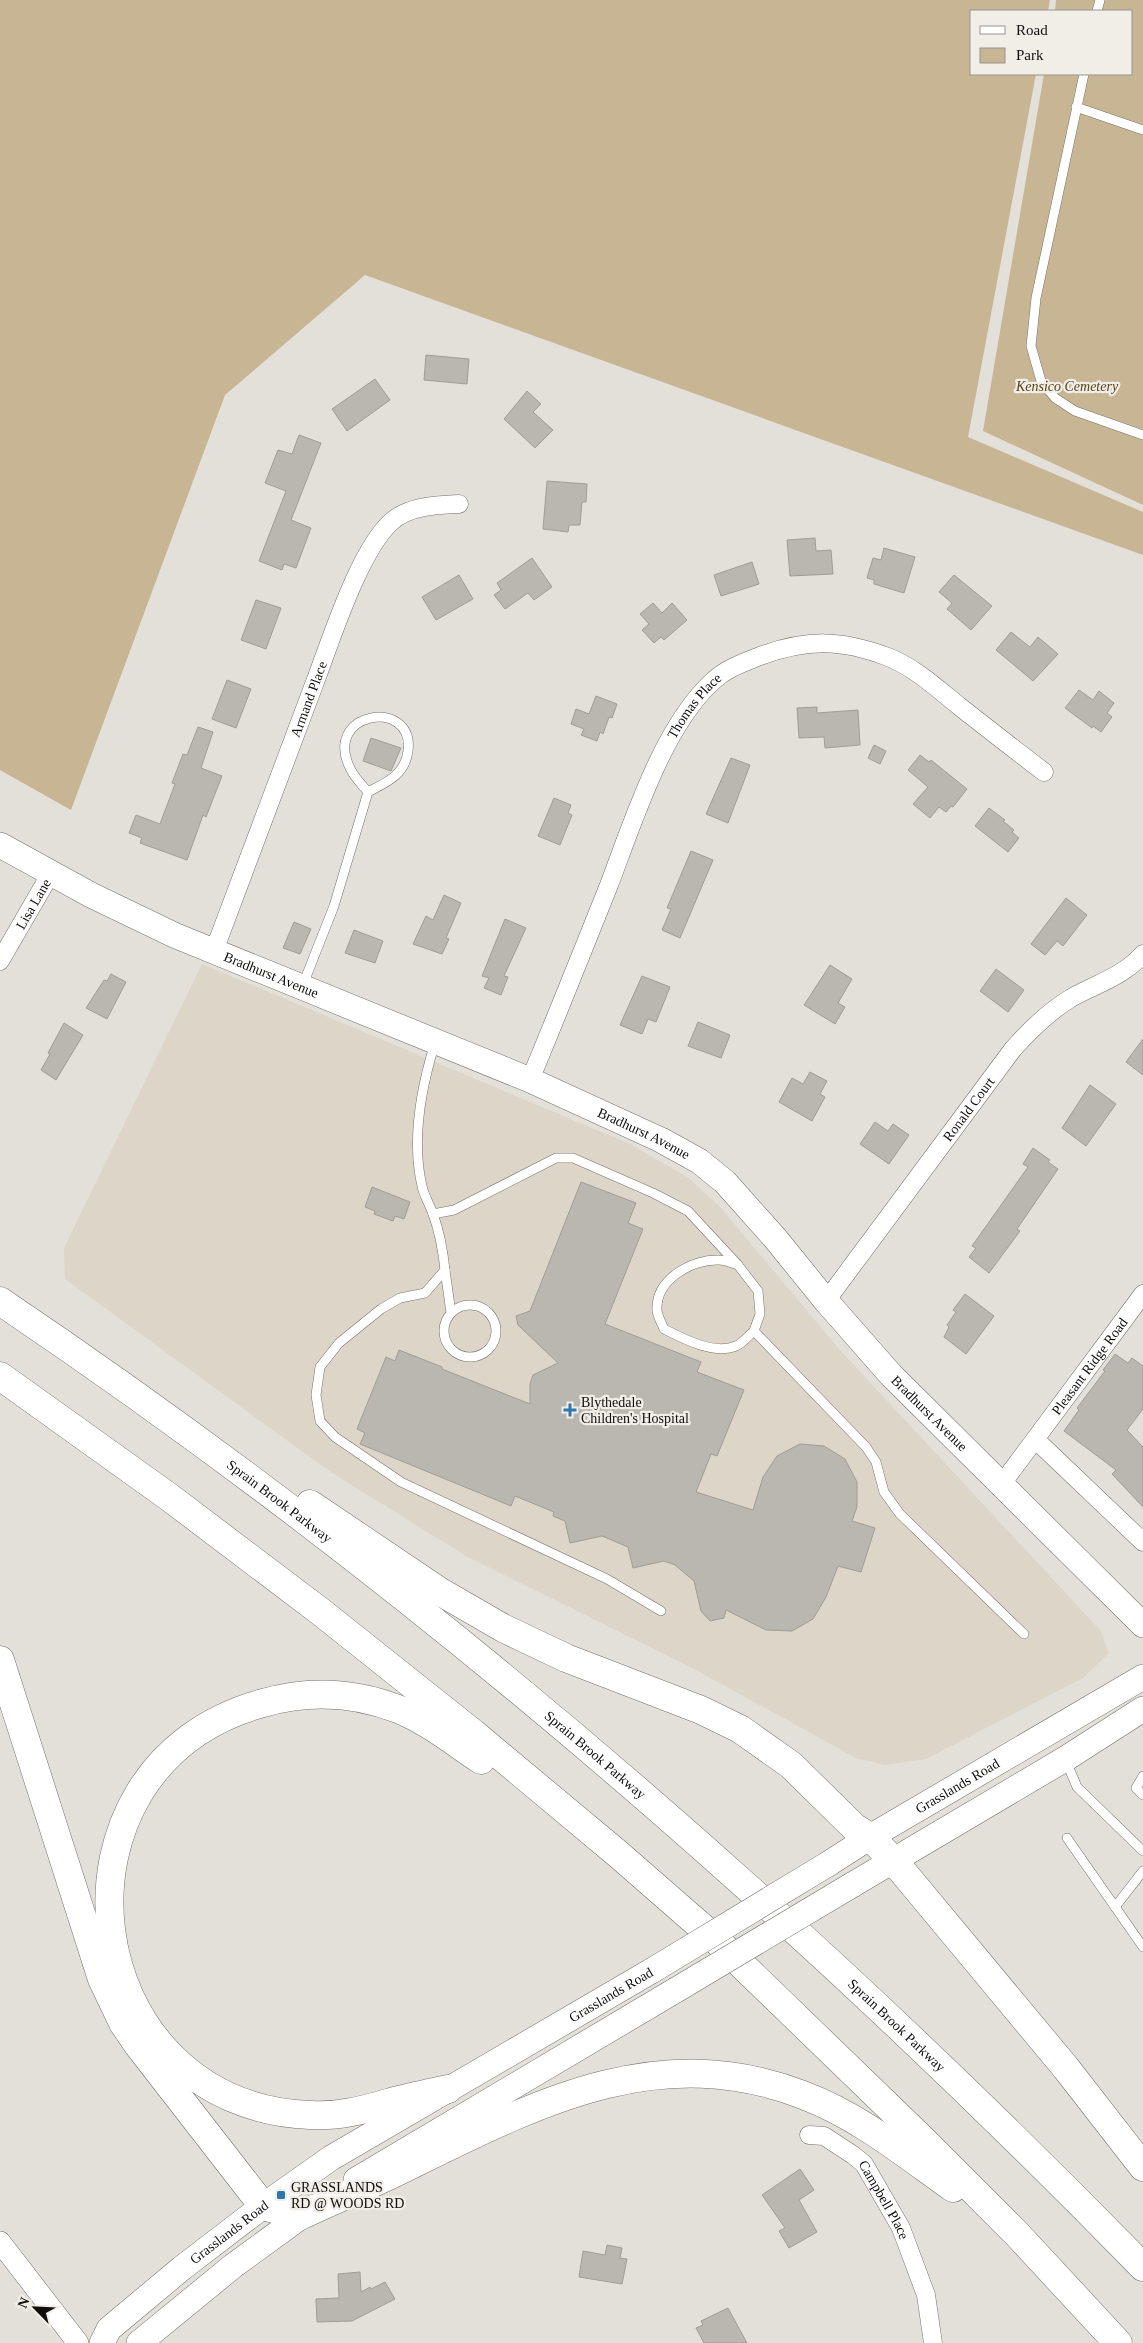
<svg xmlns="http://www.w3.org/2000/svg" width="1143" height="2343" font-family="Georgia,serif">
  <rect width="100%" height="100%" fill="#e3e0da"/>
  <path fill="#dcd5c8" d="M202,964l428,180 59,34 32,30 118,141 261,281 9,23 -26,25 -157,81 -41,6 -29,-7 -162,-89 -228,-113 -137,-85 -264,-192 -1,-31z"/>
  <g fill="#c7b593">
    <path d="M0,0h1050l-2,11h-76v63h64l-68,363 175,75v43l-778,-280 -140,120 -154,415 -71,-40z"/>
    <path d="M1056,0h87v505l-160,-74 61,-357h88v-63h-77z"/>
  </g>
  <g fill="#bab7b1" stroke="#a09d97">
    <path d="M426,355l43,4 -2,25 -43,-4z"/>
    <path d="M375,379l15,21 -43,31 -15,-22z"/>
    <path d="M527,391l14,13 -8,8 20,18 -18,18 -31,-29z"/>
    <path d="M299,435l22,8 -30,77 20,8 -15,40 -12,-4 -2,6 -23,-9 27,-70 -21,-8 13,-33 14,4z"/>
    <path d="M547,481l40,3 -1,18h-4l-2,23h-11l-1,7 -25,-3z"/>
    <path d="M815,538l1,13 15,-1 2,24 -43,2 -3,-36z"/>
    <path d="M884,548l31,9 -11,36 -30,-9v-4l-7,-2 6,-20 8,2z"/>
    <path d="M532,558l20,29 -18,13 -6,-7 -23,16 -11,-14 7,-5 -4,-7z"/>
    <path d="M752,562l7,22 -38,12 -7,-21z"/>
    <path d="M459,575l14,24 -37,21 -14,-23z"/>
    <path d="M954,575l38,31 -21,24 -24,-21 5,-6 -13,-11z"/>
    <path d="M256,600l25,8 -15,41 -25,-9z"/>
    <path d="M653,603l9,10 10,-10 15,17 -23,20 -3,-3 -7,6 -12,-13 7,-6 -9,-10z"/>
    <path d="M1011,632l19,15 8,-10 20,17 -25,27 -37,-31z"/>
    <path d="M227,680l24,9 -15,39 -24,-9z"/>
    <path d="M1079,690l14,10 6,-9 15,12 -7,10 5,4 -11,15 -8,-6 -1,2 -27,-20z"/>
    <path d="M596,696l21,8 -5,14 -3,-1 -6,17 -3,-2 -3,9 -16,-6 3,-6 -13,-5 5,-15 13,5z"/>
    <path d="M817,707v6l41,-3 2,35 -35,3 -1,-11 -25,1 -2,-30z"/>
    <path d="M198,727l15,5 -12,36 21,8 -16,41 -3,-2 -16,45 -47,-17 2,-5 -13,-5 7,-18 24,9 15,-40 -3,-1 11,-29 4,1z"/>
    <path d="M371,738l30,10 -10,23 -28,-10z"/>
    <path d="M874,745l12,6 -6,13 -12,-6z"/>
    <path d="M920,755l9,7 2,-2 36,29 -14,18 -2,-1 -5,6 -7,-5 -9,11 -17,-14 15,-17 -20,-17z"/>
    <path d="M731,758l19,7 -22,58 -22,-9z"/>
    <path d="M554,798l17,7 -3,8 4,2 -12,30 -22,-9z"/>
    <path d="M989,808l16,12 -2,1 11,9 -2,2 7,6 -11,14 -33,-26z"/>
    <path d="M691,851l22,9 -33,78 -18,-8 9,-21 -4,-1z"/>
    <path d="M444,895l17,8 -15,35 3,1 -7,15 -29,-10 13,-28 7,4z"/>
    <path d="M1066,898l21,17 -24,31 -6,-5 -12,14 -14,-11z"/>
    <path d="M505,919l21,9 -22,48 4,1 -7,18 -17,-7 5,-10 -7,-2z"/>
    <path d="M294,922l17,7 -11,25 -17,-6z"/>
    <path d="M354,930l29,11 -8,22 -30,-10z"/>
    <path d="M830,965l22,14 -14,24 7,4 -10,17 -31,-19z"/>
    <path d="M996,969l28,21 -16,22 -28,-21z"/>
    <path d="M111,974l15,8 -19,37 -21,-11 18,-28 3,1z"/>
    <path d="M642,976l28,11 -14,35 -8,-3 -6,15 -22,-9z"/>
    <path d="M698,1022l32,13 -9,23 -33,-12z"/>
    <path d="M64,1023l19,12 -27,45 -15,-10 9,-16 -2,-1z"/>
    <path d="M1143,1039v36l-17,-13z"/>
    <path d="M810,1072l17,9 -7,13 5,3 -13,24 -33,-19 13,-24 11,6z"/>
    <path d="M1090,1085l26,19 -30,42 -24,-18z"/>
    <path d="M875,1122l13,9 5,-7 16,11 -20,29 -29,-20z"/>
    <path d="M1033,1148l17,12 -2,2 10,7 -41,60 3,2 -31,42 -20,-16 7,-9 -4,-2 56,-79 -5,-3z"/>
    <path d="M581,1182l55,21 -8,20 15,6 -38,95 96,38 -4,10 47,18 -27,66 -6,-2 -15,38 57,18 10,-33 14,-21 23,-12 24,2 21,13 12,23v25l-5,14 23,7 -14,44 -23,-6 -12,31 -13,22 -21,12 -26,-1 -40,-20 -2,8 -14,3 -9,-10 -7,-30 -19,-16 -11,-4 -31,7 -5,-21 -26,-11 -32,7 -5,-22 -12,-5 1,-4 -39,-16 -4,10 -151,-62 5,-11 -8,-4 29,-72 9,4 4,-11 43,17v2l88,35v-20l3,-9 25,-12 -40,-38 -2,-9 14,-5z"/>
    <path d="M372,1187l38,15 -6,17 -9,-3 -2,5 -19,-7 1,-3 -10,-4z"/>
    <path d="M965,1294l29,22 -28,38 -22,-17 5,-10 -2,-2 9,-13 -3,-2z"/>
    <path d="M1115,1354l13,9 4,-5 11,8v43l-16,21 16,17v60l-31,-33 4,-4 -52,-39 15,-21 -2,-2 28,-37 -2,-1z"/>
    <path d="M800,2169l14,21 -15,10 18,32 -28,16 -10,-17 6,-3 -23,-33z"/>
    <path d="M607,2245l15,3 -2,10 7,1 -5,25 -43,-7 4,-26 22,4z"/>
    <path d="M360,2272l1,20 9,-5 1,2 14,-7 10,17 -43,22 -35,1 -1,-23 23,-1 -1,-24z"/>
    <path d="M728,2308l19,35h-43l-8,-15 7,-3 -2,-4z"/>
  </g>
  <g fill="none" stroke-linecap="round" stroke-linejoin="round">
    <g stroke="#75726c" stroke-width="10">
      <g id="service">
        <path d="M1097,11l3,-11"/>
        <path d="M1084,74l-48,224 -5,48 10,35 14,17 20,13 68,24"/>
        <path d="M1076,107l67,23"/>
        <path d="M302,987l32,-81 34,-114c19,-10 37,-17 40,-41 7,-54 -88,-40 -57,19 4,8 11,15 17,22"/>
        <path d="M435,1043c-14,45 -24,96 -13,143 2,10 8,19 11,28 7,19 10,37 12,56l-20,23 -25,5 -19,11 -42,34 -19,24 -4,28 4,26 15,16 66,45 206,97 54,32"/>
        <path d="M433,1214l21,-4 102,-52h17l80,35 35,18 50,54 20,26 2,23 -6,17 112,116 10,15 8,30 16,22 124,120"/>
        <path d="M738,1265c-6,-2 -13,-5 -19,-5 -28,-1 -64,20 -62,51 1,6 5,13 7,18 20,10 50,26 72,17 6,-2 13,-11 18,-15"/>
        <path d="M445,1270l6,43"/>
        <circle cx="470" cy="1331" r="26"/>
        <path d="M1066,1761l11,26 66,64"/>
        <path d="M1143,1776l-7,12 7,7"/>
        <path d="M1067,1838l76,109"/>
        <path d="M1115,1907l28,-36"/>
      </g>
    </g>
    <g stroke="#75726c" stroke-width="19">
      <g id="minor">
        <path id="s1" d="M214,951c33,-89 67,-179 101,-269 16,-42 44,-131 76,-160 17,-16 45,-17 68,-18"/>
        <path id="s2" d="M0,961l51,-88"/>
        <path id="s3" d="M530,1080c27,-65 53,-130 79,-195 24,-63 54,-159 104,-204 14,-13 30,-18 47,-25 47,-17 81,-17 128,1 26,10 50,32 71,49 28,22 56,44 85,66"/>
        <path id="s4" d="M826,1301l187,-252c17,-19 35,-37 58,-51 25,-14 53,-22 72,-44"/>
        <path d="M1036,1440l107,102"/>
        <path id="s5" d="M1001,1485l142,-191"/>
        <path id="s6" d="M809,2135l15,1 29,19 11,9 37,64 25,67 7,48"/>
      </g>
    </g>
    <g stroke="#75726c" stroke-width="22">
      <path id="tertiary" d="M0,2242l78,101"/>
    </g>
    <g stroke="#75726c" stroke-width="26">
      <g id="secondary">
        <path id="s7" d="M0,845l91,50 83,40 356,145 131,60 38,21 26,21 50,56 51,63 65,74 252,250"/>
        <path id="s8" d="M828,1864l42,-27 273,-160"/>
        <path d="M852,1885l213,-126 78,-50"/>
        <path d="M356,2180l320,-190"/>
        <path id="s9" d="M102,2343l7,-14 73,-61 81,-62 68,-48 322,-188"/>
        <path d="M139,2343l94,-77 81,-59"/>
      </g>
    </g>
    <g stroke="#75726c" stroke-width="29">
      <g id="motorway">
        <path id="s10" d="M0,1301c414,279 794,609 1143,966"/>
        <path d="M0,1376l169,121 152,115 152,121 145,121 94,82 212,205 92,92 102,110"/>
        <path d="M310,1504l129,87 64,37 63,30 135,52 39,19 51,36 63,62 16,10 23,23 173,208 77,99"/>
        <path d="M0,1660l102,319 21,44 15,22 125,161 37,10c36,-17 73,-32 109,-50 128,-63 250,-127 394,-71 56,21 102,59 150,93"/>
        <path d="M448,2089c-19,4 -38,8 -57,13 -28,8 -52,15 -81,13 -236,-9 -279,-349 -47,-412 45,-13 91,-11 135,6 30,12 56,33 83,51"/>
      </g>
    </g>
    <use href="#service" stroke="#fff" stroke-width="9"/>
    <use href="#minor" stroke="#fff" stroke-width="18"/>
    <use href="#tertiary" stroke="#fff" stroke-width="21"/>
    <use href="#secondary" stroke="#fff" stroke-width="25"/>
    <use href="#motorway" stroke="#fff" stroke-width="28"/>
    <g stroke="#75726c" stroke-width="26" stroke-linecap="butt">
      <g id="secondary-bridge">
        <path d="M653,1970l175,-106"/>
        <path d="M676,1990l176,-105"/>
      </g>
    </g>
    <use href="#secondary-bridge" stroke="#fff" stroke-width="25"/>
  </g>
  <g fill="#2f77ab" stroke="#f1ede7" stroke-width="2">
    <path d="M567.5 1402.5h5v5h5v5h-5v5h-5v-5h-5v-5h5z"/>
    <rect x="276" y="2190" width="10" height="10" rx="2.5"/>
  </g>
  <g text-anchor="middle" stroke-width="4.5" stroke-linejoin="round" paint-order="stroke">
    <g font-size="14" font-style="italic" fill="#554116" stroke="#f1ede7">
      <text x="1067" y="391">Kensico Cemetery</text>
    </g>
    <g font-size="14" fill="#0f0e0c" stroke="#f1ede7">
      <text dy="5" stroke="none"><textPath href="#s1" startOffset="269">Armand Place</textPath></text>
      <text dy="5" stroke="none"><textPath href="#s3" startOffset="410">Thomas Place</textPath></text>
      <text dy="5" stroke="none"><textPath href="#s2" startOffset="66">Lisa Lane</textPath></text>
      <text dy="5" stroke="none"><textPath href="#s7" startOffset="301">Bradhurst Avenue</textPath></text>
      <text dy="5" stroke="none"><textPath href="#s4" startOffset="239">Ronald Court</textPath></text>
      <text dy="5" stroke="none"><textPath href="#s7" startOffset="706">Bradhurst Avenue</textPath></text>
      <text dy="5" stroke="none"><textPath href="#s5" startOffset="148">Pleasant Ridge Road</textPath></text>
      <text dy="5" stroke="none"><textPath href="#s7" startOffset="1110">Bradhurst Avenue</textPath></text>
      <text dy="5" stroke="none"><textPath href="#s10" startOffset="344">Sprain Brook Parkway</textPath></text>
      <text dy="5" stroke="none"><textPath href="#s10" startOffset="749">Sprain Brook Parkway</textPath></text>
      <text dy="5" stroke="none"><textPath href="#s8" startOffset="151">Grasslands Road</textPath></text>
      <text dy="5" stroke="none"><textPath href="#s9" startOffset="620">Grasslands Road</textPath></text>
      <text dy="5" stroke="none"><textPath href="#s10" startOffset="1154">Sprain Brook Parkway</textPath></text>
      <text dy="5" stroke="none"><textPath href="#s6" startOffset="105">Campbell Place</textPath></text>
      <text dy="5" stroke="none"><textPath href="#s9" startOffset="170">Grasslands Road</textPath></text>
    </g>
    <g font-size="14" fill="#0f0e0c" stroke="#f1ede7" text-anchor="start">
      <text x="581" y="1407">Blythedale<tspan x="581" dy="16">Children's Hospital</tspan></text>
      <text x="291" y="2192">GRASSLANDS<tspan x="291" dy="16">RD @ WOODS RD</tspan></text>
    </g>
  </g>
  <rect x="970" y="10" width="162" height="65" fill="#f1ede7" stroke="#97948f"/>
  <rect x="980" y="26" width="25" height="8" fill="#ffffff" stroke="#97948f"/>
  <text x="1016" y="35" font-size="15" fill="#0f0e0c">Road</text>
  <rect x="980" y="48" width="25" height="15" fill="#c7b593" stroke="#97948f"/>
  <text x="1016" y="60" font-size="15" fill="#0f0e0c">Park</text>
  <g transform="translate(35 2308) rotate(294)" stroke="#f1ede7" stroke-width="4" paint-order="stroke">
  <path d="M0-4L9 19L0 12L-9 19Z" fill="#0f0e0c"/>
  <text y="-8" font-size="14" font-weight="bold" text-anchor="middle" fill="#0f0e0c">N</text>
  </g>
</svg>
